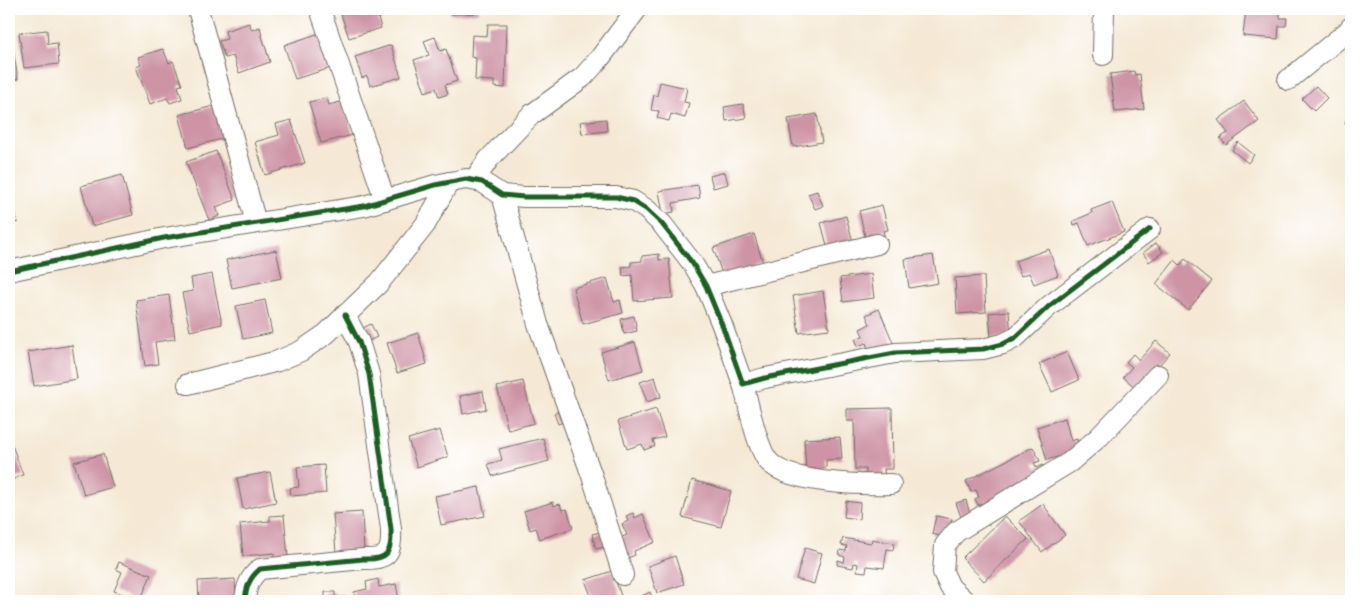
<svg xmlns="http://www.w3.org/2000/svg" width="1360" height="610" font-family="Caveat,sans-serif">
  <rect width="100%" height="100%" fill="#fff"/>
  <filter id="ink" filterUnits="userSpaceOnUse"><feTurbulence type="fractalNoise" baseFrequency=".02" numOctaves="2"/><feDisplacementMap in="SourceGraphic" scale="10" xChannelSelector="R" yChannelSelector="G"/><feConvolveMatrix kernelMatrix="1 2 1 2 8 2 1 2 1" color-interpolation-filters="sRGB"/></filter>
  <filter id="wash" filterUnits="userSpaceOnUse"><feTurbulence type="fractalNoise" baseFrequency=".0096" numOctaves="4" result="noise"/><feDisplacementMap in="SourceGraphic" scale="20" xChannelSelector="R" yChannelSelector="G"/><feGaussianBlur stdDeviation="1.12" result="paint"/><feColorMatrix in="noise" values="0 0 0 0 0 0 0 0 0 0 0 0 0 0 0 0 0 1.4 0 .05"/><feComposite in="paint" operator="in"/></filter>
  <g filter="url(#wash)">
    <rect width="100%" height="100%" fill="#f5e9d5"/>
    <g id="blocks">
      <g fill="#ce94a6">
        <path d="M347,9h36l2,7 -7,2 3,10 -32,10 -9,-27z"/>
        <path d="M450,9h28v4l-28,1z"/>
        <path d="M1246,9h34v9h7l-1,8h-7l-1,13 -35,-3z"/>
        <path d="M249,23l3,7 8,-3 2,9 8,26 -31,11 -6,-17 -8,2 -6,-17 8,-2 -2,-8z"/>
        <path d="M488,24h19l-2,64 -11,-1v-6l-19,-1 1,-22 -5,-1 1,-22 15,1z"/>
        <path d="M47,30l1,14 9,-1 2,21 -35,4 -5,-35z"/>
        <path d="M320,33l11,35 -36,11 -11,-34z"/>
        <path d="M435,37l5,14 6,-2 11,32 -12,4 3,9 -9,3 -3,-9 -11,4 -11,-32 15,-5 -5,-14z"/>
        <path d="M391,45l10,32 -31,9 -3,-10 -5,2 -7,-21z"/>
        <path d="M13,49l5,30 -9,2v-31z"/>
        <path d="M163,49l6,14 4,-2 9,24 -4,1 4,13 -12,4 -3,-5 -17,6 -14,-37 5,-2 -3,-8z"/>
        <path d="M1134,71l1,4 5,-1 4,35 -29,3 -5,-38z"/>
        <path d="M660,82l27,6 -3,14 5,1 -4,15 -14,-4 -2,7 -12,-3 2,-7 -8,-1 3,-15 3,1z"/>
        <path d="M1316,86l11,12 -13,13 -12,-12z"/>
        <path d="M327,98l2,7 15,-4 9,34 -32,8 -12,-41z"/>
        <path d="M1244,101l15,20 -33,24 -6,-7 8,-5 -10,-13z"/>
        <path d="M1351,103v23l-6,-2z"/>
        <path d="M743,104l3,14 -20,3 -2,-14z"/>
        <path d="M217,105l8,33 -37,10 -9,-33z"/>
        <path d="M817,114l5,28 -29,5 -5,-28z"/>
        <path d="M606,119l1,12 -25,3 -2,-12z"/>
        <path d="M291,120l14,43 -40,12 -10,-33 24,-7 -3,-11z"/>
        <path d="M1238,142l16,13 -6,8 -16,-13z"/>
        <path d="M216,151l19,49 -19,7 3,9 -10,4 -23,-58z"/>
        <path d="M725,172l3,12 -15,4 -3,-12z"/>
        <path d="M122,175l11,40 -41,11 -11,-40z"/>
        <path d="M698,185l2,13 -27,5 1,9 -11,2 -4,-23z"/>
        <path d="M9,190l9,32 -9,3z"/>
        <path d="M817,191l6,15 -8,3 -7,-15z"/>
        <path d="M1112,202l12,30 -36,14 -9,-23 -5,2 -1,-4 19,-8 -1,-3z"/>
        <path d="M882,205l6,25 -5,1 2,7 -12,3 -2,-7 -6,2 -6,-25z"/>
        <path d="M846,216l7,26 -25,7 -7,-26z"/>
        <path d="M754,234l9,29 -40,13 -10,-28z"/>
        <path d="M1156,243l7,9 -14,10 -6,-9z"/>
        <path d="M1049,249l9,26 -24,9 -5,-11 -8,3 -6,-15z"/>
        <path d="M276,250l6,28 -50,10 -6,-28z"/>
        <path d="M659,254v6l10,-1 4,39 -39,3 -2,-26 -9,1 -1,-9 9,-1v-4l11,-1v-5z"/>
        <path d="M933,255l5,28 -29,5 -4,-29z"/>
        <path d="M1185,259l27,22 -24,29 -32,-26 19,-24 5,5z"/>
        <path d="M212,274l10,50 -32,7 -8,-38 11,-2 -2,-13z"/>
        <path d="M871,274l3,24 -31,4 -3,-24z"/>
        <path d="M984,276l2,36 -29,2 -2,-36z"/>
        <path d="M607,278l7,24 6,-2 3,13 -40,11 -10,-36z"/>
        <path d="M823,291l6,38 -30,4 -6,-37z"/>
        <path d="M169,295l6,44 -20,3 3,22 -13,2 -9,-66z"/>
        <path d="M265,300l7,33 -29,6 -7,-33z"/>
        <path d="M879,309l15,36 -24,10 -4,-12 -8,3 -3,-7 8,-3 -3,-7 10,-5 -4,-9z"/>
        <path d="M1009,311l2,25 -20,2 -2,-25z"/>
        <path d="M634,316l3,15 -13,3 -3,-15z"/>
        <path d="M371,324l6,13 -8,4 -6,-13z"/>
        <path d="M418,333l9,31 -30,9 -10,-30z"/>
        <path d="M1156,341l14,12 -33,36 -14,-12 9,-10 -6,-5 7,-8 6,6z"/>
        <path d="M635,342l8,28 -34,10 -8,-28z"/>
        <path d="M72,345l5,34 -43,7 -6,-34z"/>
        <path d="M1067,352l12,28 -27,12 -13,-28z"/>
        <path d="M655,377l6,20 -14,5 -7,-20z"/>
        <path d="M523,381l11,42 -26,7 -11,-43z"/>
        <path d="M483,391l3,18 -23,5 -3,-18z"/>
        <path d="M892,408l1,61h-9l1,9h-19v-9h-11l-1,-48h-7v-12z"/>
        <path d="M656,409l9,28 -12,3 2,6 -11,4 -2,-6 -15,5 -9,-28z"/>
        <path d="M562,410l4,11 -8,3 -4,-11z"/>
        <path d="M1065,418l6,23 6,-2 3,11 -33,10 -10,-33z"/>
        <path d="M440,430l8,27 -31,10 -9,-28z"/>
        <path d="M9,437l14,38 -14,6z"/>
        <path d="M840,437l2,22 -16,1v8l-20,2 -2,-31z"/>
        <path d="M543,438l6,23 -57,15 -4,-12 14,-4 -3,-11z"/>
        <path d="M1033,447l7,14 -6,2 3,5 6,-3 2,6 -56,34 -2,-4 -9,4 -3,-6 4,-2 -3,-7 -5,2 -5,-11z"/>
        <path d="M103,454l10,33 -29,8 -10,-33z"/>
        <path d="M324,465l2,28 -35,3 -1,-8 9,-1 -2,-20z"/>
        <path d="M270,472l6,30 -33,7 -6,-31z"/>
        <path d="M692,480l39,11 -10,36 -39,-10z"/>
        <path d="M479,487l6,29 -44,9 -6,-29z"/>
        <path d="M966,500l4,14 -9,3 -5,-14z"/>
        <path d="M846,501l14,2 -1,16 -15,-2z"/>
        <path d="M553,502l1,4 6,-2 2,6 5,-1 6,19 -33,11 -4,-11 -6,2 -6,-19z"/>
        <path d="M1043,504l22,31 -23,17 -23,-31z"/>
        <path d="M362,512l2,39 -28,2 -3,-39z"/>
        <path d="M633,513l2,5 8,-4 12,28 -21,9 1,4 -7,3 -8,-20 7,-3 -5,-11 6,-3 -2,-5z"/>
        <path d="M284,515l4,42 -14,1v-5l-31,3 -3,-32 30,-3v-5z"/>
        <path d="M936,516l16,3 -4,19 -16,-4z"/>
        <path d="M1005,516l23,23 -44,42 -22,-23z"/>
        <path d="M605,531l4,15 -13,3 -4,-15z"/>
        <path d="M843,538l28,5 1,-4 22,4 -1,7 -6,-1 -3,19 -17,-2 -1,6 -9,-1 1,-7 -4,-1 -1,5 -16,-3 1,-5 6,2 1,-5 -6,-2 1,-5 6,1 1,-5 -6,-1z"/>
        <path d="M805,548l17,5 -8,31 -18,-5z"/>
        <path d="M675,556l9,28 -27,9 -9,-27z"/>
        <path d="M119,562l32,13 -11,26 -26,-10 8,-19 -6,-3z"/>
        <path d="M612,571l11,30h-30l-8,-21z"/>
        <path d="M235,579l1,22h-37l-1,-20z"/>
        <path d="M378,579l1,8 17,-3 3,17h-43l-2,-9 13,-3 -1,-7z"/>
        <path d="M325,592h10v5h11v4h-32v-2l11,-1z"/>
        <path d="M650,592l4,9h-14l-2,-3z"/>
        <path d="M908,597l11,4h-12z"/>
      </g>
    </g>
  </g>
  <g filter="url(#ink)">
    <use href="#blocks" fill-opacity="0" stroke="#726e66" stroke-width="1"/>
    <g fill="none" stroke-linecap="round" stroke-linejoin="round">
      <g stroke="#726e66" stroke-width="22">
        <g id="minor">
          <path d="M198,9l58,214"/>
          <path d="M320,9l65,191"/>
          <path d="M1103,55l1,-46"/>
          <path d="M1288,80l60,-49 3,-4"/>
          <path d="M474,180l15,-21 42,-44 52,-38 17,-19 37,-49"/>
          <path d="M502,195l36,129 54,152 31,99"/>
          <path d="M9,271l155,-33 200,-32 71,-21 31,-6 16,3 20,13 22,2h92l17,4 13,8 16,15 31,40 13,22 16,39 21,59 22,-6 130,-25 88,-4 20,-5 12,-6 33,-31 102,-78"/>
          <path d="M706,286l171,-42"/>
          <path d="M188,384l90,-23 23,-10 25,-17 53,-51 46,-58 24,-43"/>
          <path d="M743,384c6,21 12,56 23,74 16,26 96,27 125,26"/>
          <path d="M245,601c1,-13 4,-23 15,-32l103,-10c25,1 29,-6 28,-30l-22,-155 -10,-32 -14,-27"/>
          <path d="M965,601l-15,-14 -7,-15 2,-27 11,-13 114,-70 29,-25 59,-62"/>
        </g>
      </g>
      <use href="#minor" stroke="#fff" stroke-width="20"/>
      <g stroke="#fff" stroke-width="8">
        <g id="cycleway">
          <path d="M9,271l155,-33 200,-32 71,-21 31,-6 16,3 20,13 22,2h92l17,4 13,8 16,15 31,40 13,22 16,39 21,59 22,-6 130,-25 88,-4 20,-5 12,-6 33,-31 102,-78"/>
          <path d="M245,601c1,-13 4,-23 15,-32l103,-10c25,1 29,-6 28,-30l-22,-155 -10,-32 -14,-27"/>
        </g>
      </g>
      <use href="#cycleway" stroke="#1b5e20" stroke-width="5"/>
    </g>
  </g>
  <rect width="1360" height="610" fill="none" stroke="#fff" stroke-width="30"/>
</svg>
